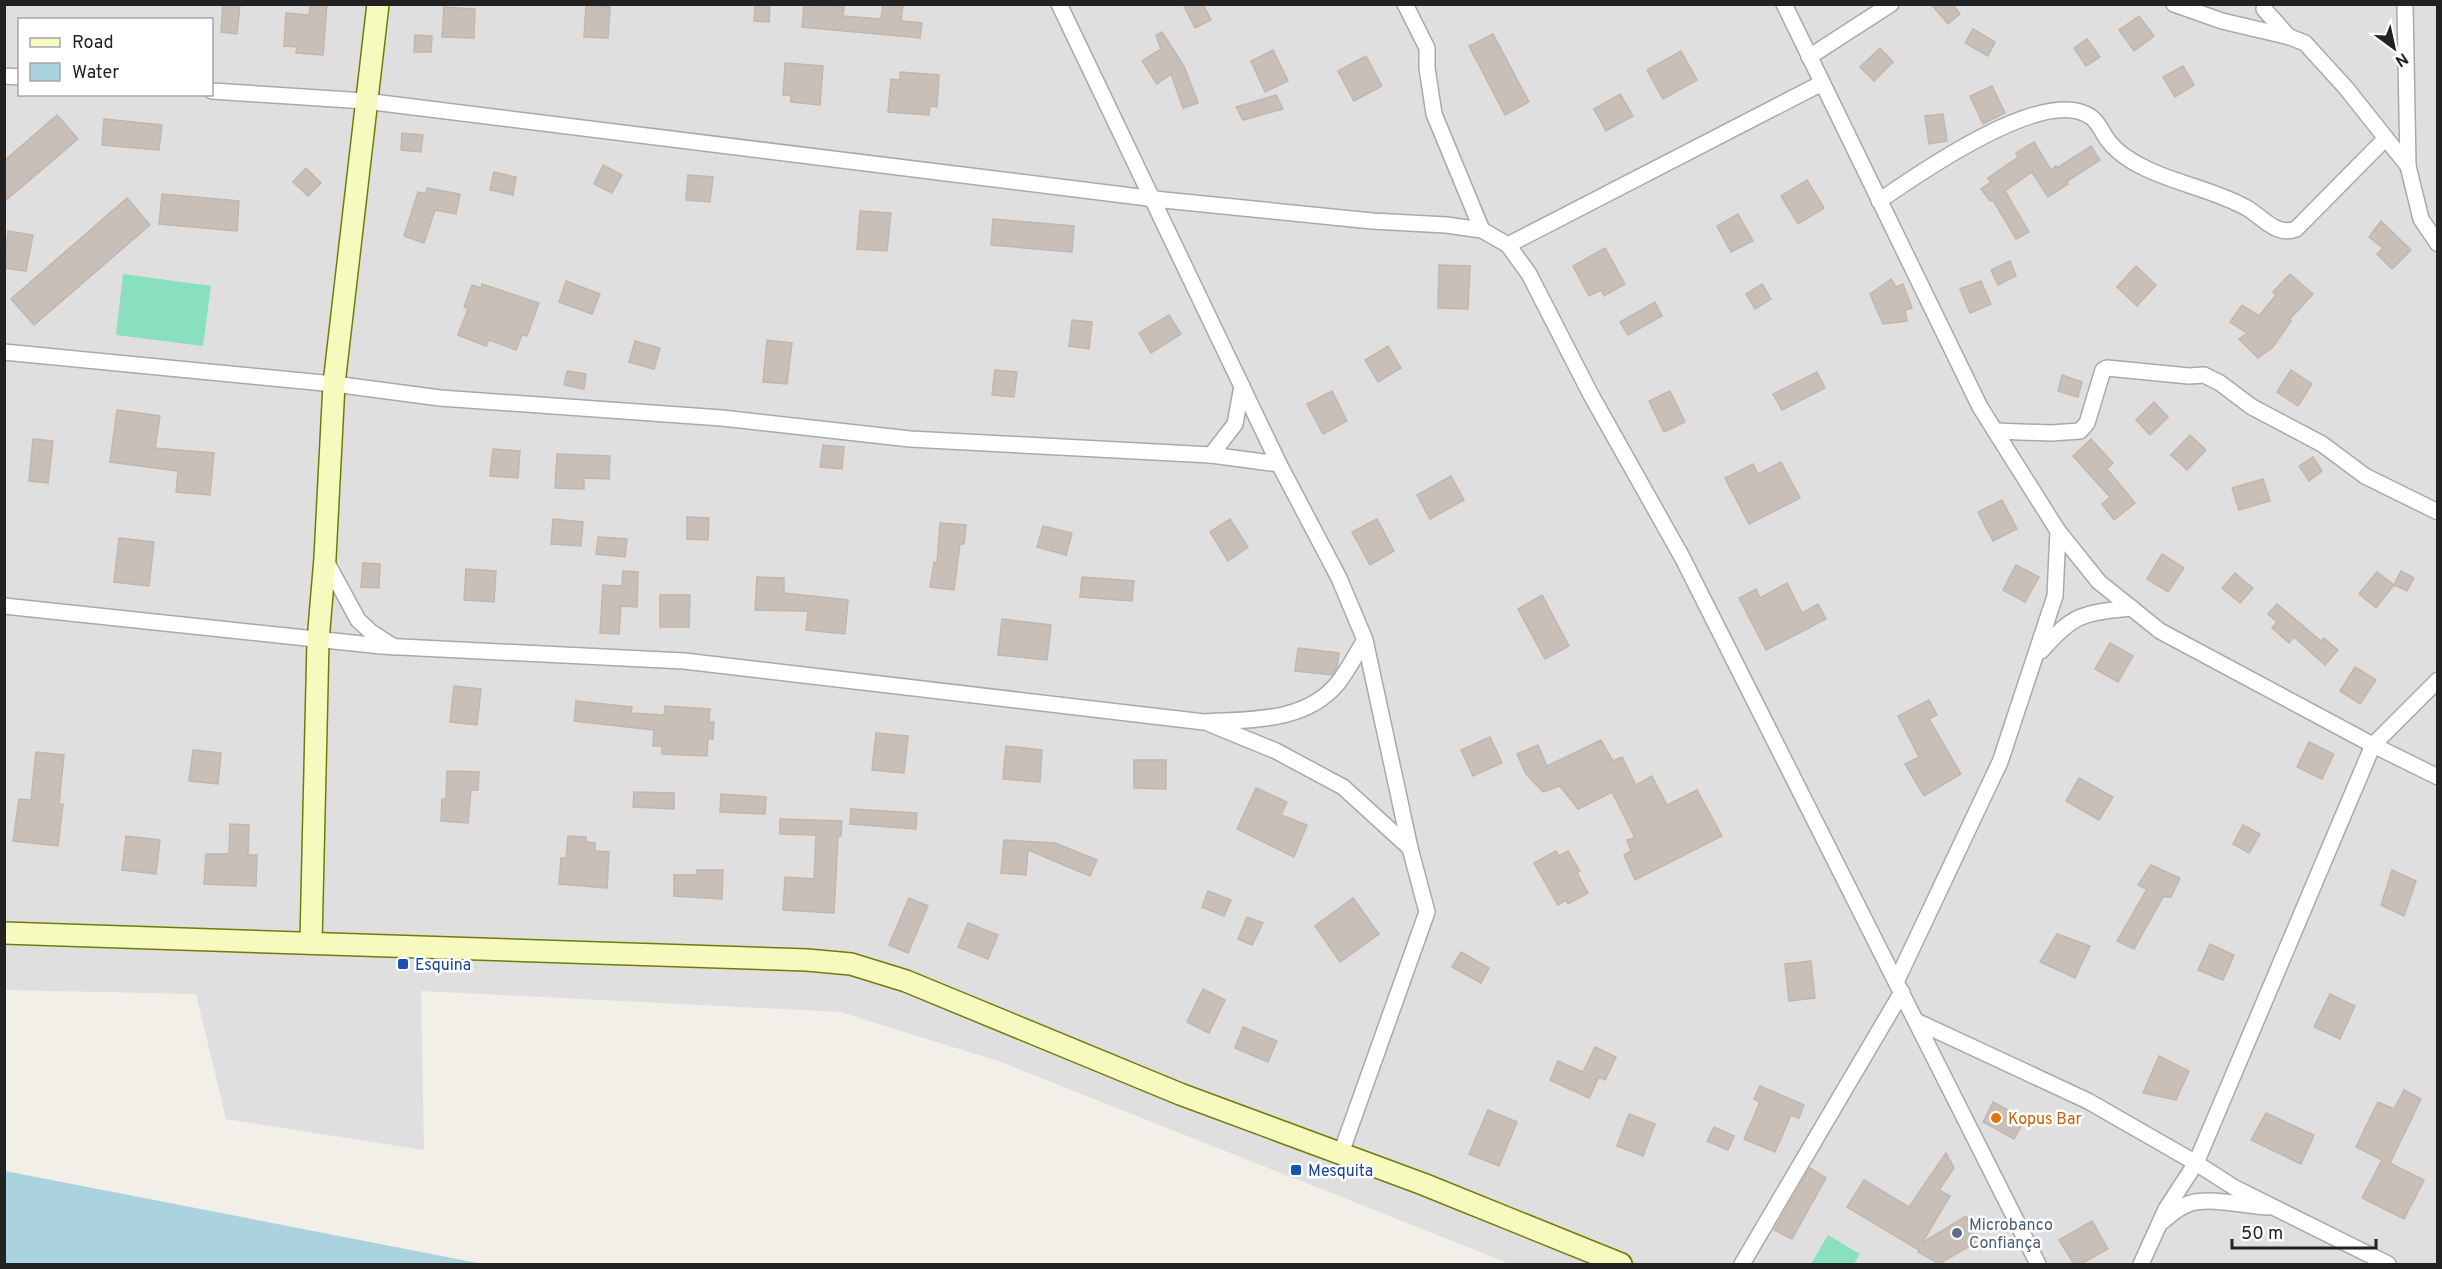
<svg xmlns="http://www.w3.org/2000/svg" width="2442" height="1269" font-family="Overpass,sans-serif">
  <rect width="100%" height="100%" fill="#f2efe9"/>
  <path fill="#e0dfdf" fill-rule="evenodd" d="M5,5h2432v1259h-927l-509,-202 -161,-50 -419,-21 3,159 -198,-31 -30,-125 -191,-4zM20,20h192v74h-192z"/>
  <g fill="#88e0be">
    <path d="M123,274l88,12 -8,60 -87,-11z"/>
    <path d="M1828,1235l32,19 -6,10h-43z"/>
  </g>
  <path fill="#aad3df" d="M5,1171l478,93h-478z"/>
  <g fill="#c7bfb8" stroke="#c4b6ab" stroke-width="1.5">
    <path d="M223,4h17l-3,30 -16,-2z"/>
    <path d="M310,4h17l-4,51 -27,-2 1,-6 -13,-1 2,-33 23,2z"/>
    <path d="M755,4h15l-1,18 -15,-1z"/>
    <path d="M804,4l40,3 -1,9 38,3 2,-15h20l-2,17 21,2 -2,15 -118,-11z"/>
    <path d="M1183,4h20l8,16 -16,8z"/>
    <path d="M1931,4h21l8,10 -12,10z"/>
    <path d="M586,5l24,2 -2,31 -24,-1z"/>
    <path d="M444,7l31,2 -1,29 -32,-1z"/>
    <path d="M2139,16l15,20 -20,15 -15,-21z"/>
    <path d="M1973,29l22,13 -7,14 -23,-13z"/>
    <path d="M1162,32l22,34 14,37 -15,5 -12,-34 -14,10 -15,-23 19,-12 -5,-14z"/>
    <path d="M1493,34l36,68 -24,13 -36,-69z"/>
    <path d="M415,35l17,1 -1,16h-17z"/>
    <path d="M2087,39l13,18 -14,9 -12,-18z"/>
    <path d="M1880,48l13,14 -19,19 -14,-14z"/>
    <path d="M1273,50l15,31 -23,11 -14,-31z"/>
    <path d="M1681,51l16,29 -34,19 -16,-29z"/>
    <path d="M1366,56l16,30 -28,15 -16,-30z"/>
    <path d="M785,63l38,3 -3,39 -29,-3v-7h-8z"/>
    <path d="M2183,66l11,19 -19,12 -12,-20z"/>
    <path d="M900,72l39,3 -2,32 -7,-1 -1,9 -41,-3 3,-33 9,1z"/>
    <path d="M1992,86l13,27 -22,11 -13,-28z"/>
    <path d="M1620,94l13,22 -27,15 -12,-22z"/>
    <path d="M1276,95l7,14 -40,11 -7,-13z"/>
    <path d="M1943,114l4,27 -18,3 -4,-28z"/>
    <path d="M57,115l21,24 -74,63v-41z"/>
    <path d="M104,119l58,6 -3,25 -57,-5z"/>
    <path d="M402,133l21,2 -2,17 -20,-2z"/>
    <path d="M2034,142l17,28 5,-4 1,2 34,-22 9,14 -34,22 2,2 -20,13 -16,-25 -27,19 24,41 -13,7 -23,-39 -3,1 -9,-12 10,-7 -3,-4 30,-21 -2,-4z"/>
    <path d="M603,165l19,10 -10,18 -18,-9z"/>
    <path d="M306,168l15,15 -13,13 -15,-14z"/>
    <path d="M494,172l22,5 -3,18 -23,-5z"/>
    <path d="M688,175l25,2 -3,25 -24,-2z"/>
    <path d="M1807,180l17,28 -26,16 -17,-28z"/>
    <path d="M427,188l33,6 -4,20 -21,-4 -11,33 -20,-7 14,-44 8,2z"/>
    <path d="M162,194l77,7 -2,30 -78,-7z"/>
    <path d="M127,198l23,27 -116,100 -23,-26z"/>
    <path d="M860,211l31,2 -4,38 -30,-2z"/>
    <path d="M1738,214l15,27 -22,11 -14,-26z"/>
    <path d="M993,219l81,7 -2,26 -81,-7z"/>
    <path d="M2381,221l30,29 -19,19 -15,-15 6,-6 -14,-11z"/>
    <path d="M8,231l25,4 -7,36 -22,-3z"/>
    <path d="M1605,248l20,36 -21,12 -3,-6 -12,6 -16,-30z"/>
    <path d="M2010,261l6,15 -18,9 -7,-15z"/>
    <path d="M1439,265l31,1 -2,43 -30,-1z"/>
    <path d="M2136,266l20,19 -19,21 -20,-19z"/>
    <path d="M2290,274l23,20 -24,26 2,1 -18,26 -15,11 -19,-19 8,-6 -17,-11 12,-17 17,11 17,-21 -3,-3z"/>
    <path d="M1891,279l5,8 7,-3 9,24 -7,2 2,11 -24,3 -13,-30z"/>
    <path d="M566,281l34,13 -8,20 -33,-12z"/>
    <path d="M1981,281l10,23 -21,9 -10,-24z"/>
    <path d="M482,284l57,19 -12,33 -5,-1 -6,15 -27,-10 -3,6 -28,-11 10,-26 -4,-2 8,-22 9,3z"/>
    <path d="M1762,284l9,15 -16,10 -9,-15z"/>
    <path d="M1655,302l7,14 -34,19 -8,-13z"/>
    <path d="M1169,315l12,19 -30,19 -12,-20z"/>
    <path d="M1072,320l20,2 -3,27 -20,-3z"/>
    <path d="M767,340l25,3 -5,41 -24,-2z"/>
    <path d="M635,341l25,7 -6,21 -25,-7z"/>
    <path d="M1388,346l13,22 -23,14 -13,-22z"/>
    <path d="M995,370l22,2 -3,25 -22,-2z"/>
    <path d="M2291,370l21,14 -14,22 -21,-14z"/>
    <path d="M567,371l19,3 -2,15 -20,-4z"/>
    <path d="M1817,372l8,16 -43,22 -9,-16z"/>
    <path d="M2062,375l20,7 -4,15 -20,-6z"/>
    <path d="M1332,391l15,30 -24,13 -16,-30z"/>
    <path d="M1670,391l15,31 -21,10 -15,-31z"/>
    <path d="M2154,402l14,15 -18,18 -14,-15z"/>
    <path d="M117,410l43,6 -5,32 59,5 -4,42 -34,-3 2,-21 -68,-9z"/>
    <path d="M2190,435l16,15 -19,20 -16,-15z"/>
    <path d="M33,439l20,2 -5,42 -19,-2z"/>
    <path d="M2091,439l22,24 -6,6 28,34 -21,17 -12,-16 8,-7 -37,-41z"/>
    <path d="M823,445l21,2 -2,22 -22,-2z"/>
    <path d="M493,449l27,2 -2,27 -28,-2z"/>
    <path d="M557,454l53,2 -1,23 -25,-1v11l-29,-1z"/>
    <path d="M2313,457l9,14 -13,10 -10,-15z"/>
    <path d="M1781,462l19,36 -51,26 -24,-46 28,-14 5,10z"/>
    <path d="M1451,476l13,24 -34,19 -13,-24z"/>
    <path d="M2263,479l7,22 -31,9 -7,-22z"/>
    <path d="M2002,500l15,29 -24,12 -15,-29z"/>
    <path d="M687,517l22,1 -1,22 -21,-1z"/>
    <path d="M553,519l30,3 -2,24 -30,-2z"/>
    <path d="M1230,519l18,28 -20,14 -18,-29z"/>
    <path d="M1377,519l17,32 -24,14 -18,-33z"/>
    <path d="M940,523l26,2 -2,19h-4l-6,46 -24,-3 4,-25 3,1z"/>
    <path d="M1043,526l29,7 -6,22 -29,-8z"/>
    <path d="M598,537l29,2 -2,18 -29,-3z"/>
    <path d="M119,538l35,4 -5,44 -35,-4z"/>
    <path d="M2162,554l22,14 -16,24 -21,-13z"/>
    <path d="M363,563l17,1 -1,24 -18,-1z"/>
    <path d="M2016,565l23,12 -14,25 -22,-12z"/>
    <path d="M466,569l30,2 -2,31 -30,-2z"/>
    <path d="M623,571l15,1 -1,35 -16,-1 -2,28 -19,-1 3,-48 19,1z"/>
    <path d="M2401,571l13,7 -7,13 -13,-6z"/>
    <path d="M2377,572l17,13 -18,23 -17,-14z"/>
    <path d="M2235,573l18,15 -13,15 -18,-15z"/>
    <path d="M757,577l27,1v15l64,7 -3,34 -39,-4 2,-19 -53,-1z"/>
    <path d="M1082,577l52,4 -2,20 -52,-4z"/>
    <path d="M1787,583l15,30 16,-9 8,15 -60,31 -27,-52 17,-9 4,9z"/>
    <path d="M660,595h30l-1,32h-29z"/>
    <path d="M1542,595l27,51 -24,13 -27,-50z"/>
    <path d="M2277,604l44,37 3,-3 14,12 -13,15 -31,-28 -5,6 -17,-15 5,-6 -9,-8z"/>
    <path d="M1002,619l49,6 -4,35 -49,-5z"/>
    <path d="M2110,643l23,13 -15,26 -23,-13z"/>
    <path d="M1298,648l41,5 -2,14 -5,8 -37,-4z"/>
    <path d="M2355,667l21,13 -16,24 -20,-13z"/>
    <path d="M454,686l27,3 -4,36 -27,-3z"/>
    <path d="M1929,700l8,15 -8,4 32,55 -37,22 -19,-32 14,-7 -21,-41z"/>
    <path d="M576,701l56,6 -1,6 33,2 1,-9 45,3 -1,13h5l-1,17h-5l-1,17 -45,-2v-8h-9l1,-16 -80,-9z"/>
    <path d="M876,733l32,3 -4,37 -32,-3z"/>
    <path d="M1490,737l12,26 -29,13 -12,-26z"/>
    <path d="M1601,740l12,21 9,-4 14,28 16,-9 15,29 30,-15 25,46 -87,44 -11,-25 7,-4 -4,-11 8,-2 -23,-46 -34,17 -18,-23 -17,6 -17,-18 -9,-20 21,-9 9,21z"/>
    <path d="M2309,742l25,12 -12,25 -25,-12z"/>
    <path d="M1006,746l36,4 -2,32 -37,-3z"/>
    <path d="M193,750l28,3 -3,31 -29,-3z"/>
    <path d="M36,752l28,3 -5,49h4l-5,42 -45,-5 6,-42 12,1z"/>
    <path d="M1134,760h32v29l-32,-1z"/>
    <path d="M447,771l32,1 -1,18h-7l-3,33 -27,-2 1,-22h4z"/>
    <path d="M2079,778l34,19 -14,23 -33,-19z"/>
    <path d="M1256,788l31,14 -6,13 26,10 -13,32 -57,-28z"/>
    <path d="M634,792l40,1v16l-41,-2z"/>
    <path d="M721,794l45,3 -1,17 -45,-2z"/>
    <path d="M851,809l66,4 -1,16 -66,-5z"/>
    <path d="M780,819l62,2 -1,15h-3l-4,77 -51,-3 2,-33 29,2 2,-44 -36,-1z"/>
    <path d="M230,824l19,1 -1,30h9l-1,31 -52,-2 2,-30h23z"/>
    <path d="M2243,825l17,9 -11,19 -16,-9z"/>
    <path d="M126,836l34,4 -4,34 -34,-4z"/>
    <path d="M568,836l18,1v5l9,1v8l14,1 -2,36 -48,-4 2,-26h5z"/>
    <path d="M1004,840l51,3 42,17 -7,16 -62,-26 -2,25 -25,-2z"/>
    <path d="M1556,851l3,5 9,-5 12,20 -3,2 11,20 -20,11 -2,-4 -8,5 -24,-42z"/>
    <path d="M2151,865l29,13 -9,19h-8l-29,52 -17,-8 30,-52 -9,-4z"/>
    <path d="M697,870h26l-1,29 -48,-3v-21h23z"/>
    <path d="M2392,870l24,11 -12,35 -23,-11z"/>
    <path d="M1208,891l23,9 -7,16 -22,-9z"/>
    <path d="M909,898l19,8 -20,47 -19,-8z"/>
    <path d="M1353,898l26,36 -39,28 -25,-36z"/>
    <path d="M1247,917l16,6 -11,22 -14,-6z"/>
    <path d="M968,923l30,12 -10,24 -30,-12z"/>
    <path d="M2057,934l33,12 -15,32 -35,-16z"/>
    <path d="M2210,944l24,11 -11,25 -25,-10z"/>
    <path d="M1461,952l28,16 -8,15 -29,-16z"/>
    <path d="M1811,961l4,37 -26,3 -4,-37z"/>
    <path d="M1203,989l22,11 -16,33 -22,-11z"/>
    <path d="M2330,994l25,12 -15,33 -26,-12z"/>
    <path d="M1243,1027l34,14 -9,21 -33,-14z"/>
    <path d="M1595,1047l21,10 -11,23 -6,-3 -10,21 -39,-18 8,-19 25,11z"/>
    <path d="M2159,1056l30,15 -13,29 -33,-7z"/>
    <path d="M1760,1086l44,19 -5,13 -8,-3 -16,37 -31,-13 16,-37 -6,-3z"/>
    <path d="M2404,1090l17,9 -31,64 34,17 -20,39 -42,-21 20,-38 -26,-13 22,-45 16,7z"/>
    <path d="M1993,1102l32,17 -11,20 -31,-17z"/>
    <path d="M1488,1110l29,12 -18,44 -30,-12z"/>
    <path d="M2266,1113l48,22 -13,29 -50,-24z"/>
    <path d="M1629,1114l26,10 -12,32 -26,-10z"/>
    <path d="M1714,1127l20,9 -6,14 -21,-9z"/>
    <path d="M1946,1153l8,15 -15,22 11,6 -28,47 44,-27 14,24 -41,24 -21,-12 1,-2 -72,-43 17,-27 45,27z"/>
    <path d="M1810,1168l16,10 -34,61 -18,-9z"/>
    <path d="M2092,1221l16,28 -27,15h-7l-15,-24z"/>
  </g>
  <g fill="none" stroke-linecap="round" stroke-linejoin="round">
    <g stroke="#a9a9a9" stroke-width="18">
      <g id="street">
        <path d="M1059,4l220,460 60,114 26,62 45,208 17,64 -86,241"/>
        <path d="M1405,4l22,44v20l7,46 48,116"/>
        <path d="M1784,4l196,403 78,124 41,51 61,49 213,114 65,32"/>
        <path d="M2174,4l48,17 68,16 15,6 41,45 62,78"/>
        <path d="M2265,4l-1,5 25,28"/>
        <path d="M2405,4l3,162 13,53 17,25"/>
        <path d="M1809,57l82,-53"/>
        <path d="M4,76l16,1"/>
        <path d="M212,91l153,10 799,99 208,21 74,4 36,5 26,15 21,29 62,121 91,162 356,707"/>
        <path d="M1879,201c39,-27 167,-117 212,-84 8,6 11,15 16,22 9,13 26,24 40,30 31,15 67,21 98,38 16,8 30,30 51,22l90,-91"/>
        <path d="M1508,245l314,-162"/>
        <path d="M4,352l330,32 106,14 282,20 188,21 301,16 68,9"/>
        <path d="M1995,431l56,2 29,-2 7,-8 16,-53 4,-2 82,8 15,-1 16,8 32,24 70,37 43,32 73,36"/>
        <path d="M1211,455l24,-31 7,-38"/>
        <path d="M325,559l33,61 13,12 23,15"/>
        <path d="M4,606l377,40 303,15 520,61c47,-3 101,1 134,-39 10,-13 18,-29 27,-43"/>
        <path d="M2041,651c33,-38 42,-38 91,-43"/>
        <path d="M1210,724l66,27 67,36 67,61"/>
        <path d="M1897,980l103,-218 55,-166 3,-65"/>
        <path d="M1916,1021l172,80 108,62 177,-418 65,-65"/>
        <path d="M2163,1221c8,-7 17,-15 28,-18 20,-6 55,3 77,4"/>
        <path d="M1742,1264l160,-272"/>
        <path d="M2141,1264l25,-55 30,-46 39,25 153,76"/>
      </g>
    </g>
    <g stroke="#707d05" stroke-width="24">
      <g id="secondary">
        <path d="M4,933l803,27 44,4 55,17 274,113 243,90 198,80"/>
        <path d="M311,942l7,-301 7,-83 9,-174 44,-380"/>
      </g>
    </g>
    <use href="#street" stroke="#fff" stroke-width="15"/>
    <use href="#secondary" stroke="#f7fabf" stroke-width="21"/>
  </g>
  <g fill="#1a4fb4" stroke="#fff" stroke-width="2">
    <rect x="397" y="958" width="12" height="12" rx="3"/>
    <rect x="1290" y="1164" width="12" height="12" rx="3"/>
  </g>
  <circle fill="#e8710a" stroke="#fff" stroke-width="2" cx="1996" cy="1118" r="6"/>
  <circle fill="#5c6f8a" stroke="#fff" stroke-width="2" cx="1957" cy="1233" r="6"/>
  <g text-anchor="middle" stroke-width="5" stroke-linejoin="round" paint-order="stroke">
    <g font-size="16" fill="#164399" stroke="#fff" text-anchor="start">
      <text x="415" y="970">Esquina</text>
      <text x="1308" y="1176">Mesquita</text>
    </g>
    <g font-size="16" fill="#c56008" stroke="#fff" text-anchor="start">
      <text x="2008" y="1124">Kopus Bar</text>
    </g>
    <g font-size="16" fill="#4e5e75" stroke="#fff" text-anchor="start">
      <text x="1969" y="1230">Microbanco<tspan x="1969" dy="18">Confiança</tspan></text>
    </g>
  </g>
  <rect width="2442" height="1269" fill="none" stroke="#222222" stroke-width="12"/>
  <rect x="18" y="18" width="195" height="78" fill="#ffffff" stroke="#a7a7a7" stroke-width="1.5"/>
  <rect x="30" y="38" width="30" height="9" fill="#f7fabf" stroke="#a7a7a7" stroke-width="1.5"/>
  <text x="72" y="48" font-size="18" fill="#222222">Road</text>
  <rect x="30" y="63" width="30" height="18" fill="#aad3df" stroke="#a7a7a7" stroke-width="1.5"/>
  <text x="72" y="78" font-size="18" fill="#222222">Water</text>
  <g transform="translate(2394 48) rotate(147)" stroke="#ffffff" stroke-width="4.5" paint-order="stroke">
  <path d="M0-4.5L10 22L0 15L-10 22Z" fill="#222222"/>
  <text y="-9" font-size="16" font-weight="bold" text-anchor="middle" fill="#222222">N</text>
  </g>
  <path d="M2232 1239v9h144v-9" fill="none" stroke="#222222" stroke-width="3"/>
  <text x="2241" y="1239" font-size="18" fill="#222222" stroke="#ffffff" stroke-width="4.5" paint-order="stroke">50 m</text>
</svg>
